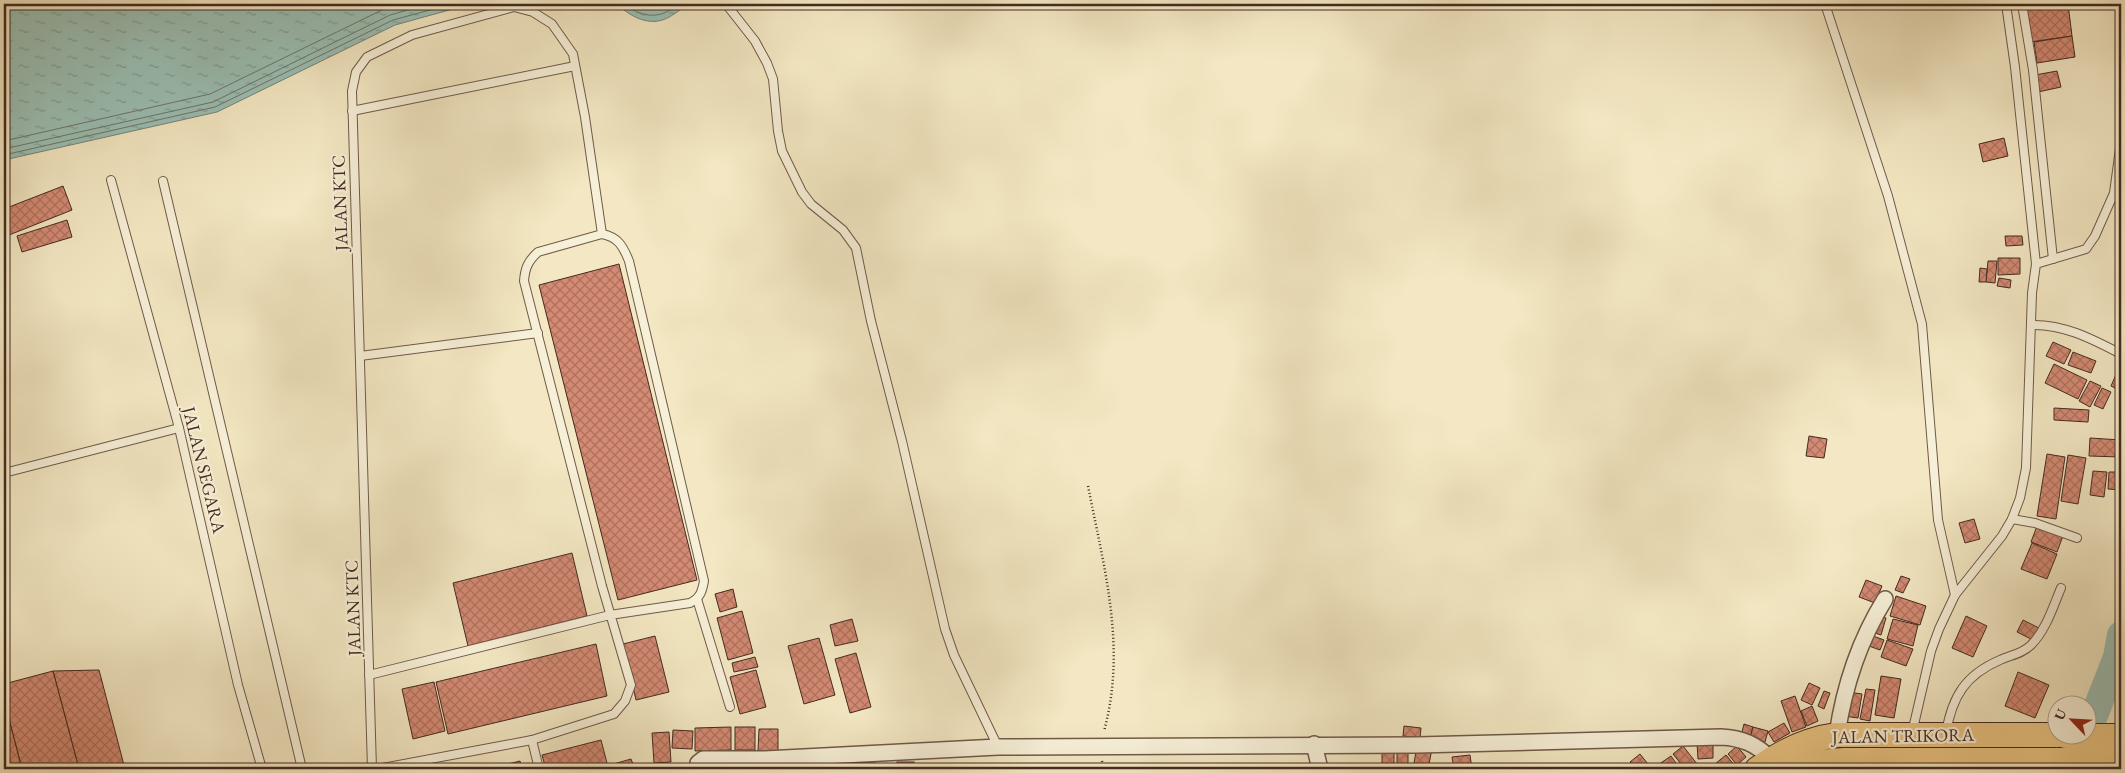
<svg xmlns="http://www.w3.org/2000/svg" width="2125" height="773" font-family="'EB Garamond',serif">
  <defs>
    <pattern id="water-ripples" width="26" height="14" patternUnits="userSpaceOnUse" patternTransform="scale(1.25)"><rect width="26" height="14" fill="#9bc0b5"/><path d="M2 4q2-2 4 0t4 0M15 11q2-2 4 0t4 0" fill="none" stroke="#809c93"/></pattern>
    <pattern id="building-cross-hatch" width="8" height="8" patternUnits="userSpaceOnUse" patternTransform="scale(1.25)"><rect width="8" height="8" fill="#d48a73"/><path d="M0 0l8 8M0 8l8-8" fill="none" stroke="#ae715e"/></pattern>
  </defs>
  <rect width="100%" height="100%" fill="#f3e8c3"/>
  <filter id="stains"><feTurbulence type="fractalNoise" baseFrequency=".004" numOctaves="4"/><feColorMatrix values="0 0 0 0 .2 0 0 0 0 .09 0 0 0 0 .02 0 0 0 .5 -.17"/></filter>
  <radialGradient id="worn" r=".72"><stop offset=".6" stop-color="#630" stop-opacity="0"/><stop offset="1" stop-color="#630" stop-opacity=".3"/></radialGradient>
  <g fill="url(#water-ripples)" stroke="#788479">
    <path d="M4,4h467l-76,21 -178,87 -213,48z"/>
    <path d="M617,4h74c-8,2 -10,6 -17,10 -20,15 -41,5 -57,-10z"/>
  </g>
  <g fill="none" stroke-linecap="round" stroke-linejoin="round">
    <g stroke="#70756a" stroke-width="1">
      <path d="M624,4c18,14 37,16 54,0"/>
      <path d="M4,141l206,-47 176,-86 15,-4"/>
      <path d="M4,149l209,-47 177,-87 39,-11"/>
      <path d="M4,155l211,-48 178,-87 59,-16"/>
    </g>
    <path stroke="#9bc0b5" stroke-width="28" d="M2088,731l29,-74 4,-22"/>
  </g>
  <g fill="url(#building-cross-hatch)" stroke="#442a20">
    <path d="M2060,4h8l4,32 -42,6 -5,-33z"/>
    <path d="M2072,36l3,21 -38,6 -3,-21z"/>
    <path d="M2057,71l4,16 -23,5 -3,-17z"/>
    <path d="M2004,138l4,18 -25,6 -4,-18z"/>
    <path d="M63,186l9,24 -68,27v-28z"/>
    <path d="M67,220l5,17 -50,15 -5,-16z"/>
    <path d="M2005,236h17l1,9 -17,1z"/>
    <path d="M1998,258h22v16l-22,1z"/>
    <path d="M1988,261h9l-2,22 -9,-1z"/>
    <path d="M619,264l78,316 -79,20 -79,-315z"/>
    <path d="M1980,268l7,1 -1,13h-7z"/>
    <path d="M1999,278l12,2 -1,8 -13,-2z"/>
    <path d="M2053,342l18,8 -7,14 -18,-8z"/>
    <path d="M2073,352l23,9 -5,12 -23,-8z"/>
    <path d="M2054,364l33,16 -9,19 -33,-16z"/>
    <path d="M2118,370l3,2v19l-10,-5z"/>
    <path d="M2090,381l11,5 -11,21 -11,-6z"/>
    <path d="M2102,388l9,4 -8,17 -9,-4z"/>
    <path d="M2054,408l35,2 -1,12 -34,-2z"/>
    <path d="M1809,436l18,3 -3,19 -18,-2z"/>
    <path d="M2090,438l31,2v17l-32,-1z"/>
    <path d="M2047,454l18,3 -9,62 -19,-3z"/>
    <path d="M2068,455l18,3 -8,46 -17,-3z"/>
    <path d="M2093,471l14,1 -3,25 -14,-2z"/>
    <path d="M2109,472h12v18l-13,-1z"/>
    <path d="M1974,519l6,20 -15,4 -6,-20z"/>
    <path d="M2037,526l26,10 -6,16 -26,-10z"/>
    <path d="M2032,543l25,11 -10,25 -26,-10z"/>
    <path d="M572,553l15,63 -119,30 -15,-63z"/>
    <path d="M1901,576l9,3 -7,14 -8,-3z"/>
    <path d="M1866,580l16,6 -7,17 -16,-6z"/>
    <path d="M733,589l4,18 -17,5 -5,-18z"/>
    <path d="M1896,596l30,10 -6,19 -30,-9z"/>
    <path d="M742,611l11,42 -25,7 -11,-42z"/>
    <path d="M1877,615l9,3 -5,17 -9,-3z"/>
    <path d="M1966,616l21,10 -14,31 -21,-9z"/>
    <path d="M852,619l6,22 -23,5 -5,-21z"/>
    <path d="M1893,619l25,6 -5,21 -26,-7z"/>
    <path d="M2023,620l16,8 -6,12 -16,-8z"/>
    <path d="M655,636l14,56 -33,8 -13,-56z"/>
    <path d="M1873,636l11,4 -4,10 -11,-4z"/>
    <path d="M819,638l16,57 -31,9 -16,-58z"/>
    <path d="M1887,640l26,9 -7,17 -25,-9z"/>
    <path d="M596,644l11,52 -159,38 -12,-52z"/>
    <path d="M856,653l15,54 -21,6 -15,-54z"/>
    <path d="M755,657l3,10 -24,5 -2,-9z"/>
    <path d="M99,670l26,99h-46l-26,-98z"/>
    <path d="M756,670l10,37 -26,7 -10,-37z"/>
    <path d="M53,671l26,98h-57l-18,-69v-16z"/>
    <path d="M2018,672l31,13 -14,33 -30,-12z"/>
    <path d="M1881,676l20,3 -7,39 -19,-3z"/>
    <path d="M434,682l11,49 -32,8 -11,-50z"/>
    <path d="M1809,683l11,5 -8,17 -11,-5z"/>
    <path d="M1866,689l9,1 -5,31 -10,-2z"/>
    <path d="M1824,691l6,2 -6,16 -6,-3z"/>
    <path d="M1848,692l14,2 -4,24 -14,-2z"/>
    <path d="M1795,696l11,31 -14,5 -11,-31z"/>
    <path d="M4,700l18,69h-18z"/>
    <path d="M1812,706l6,15 -11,5 -6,-15z"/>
    <path d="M1784,723l6,10 -16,9 -6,-10z"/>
    <path d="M1744,724l9,3 -3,11 -9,-2z"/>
    <path d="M1404,726l17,2 -1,10 -17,-2z"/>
    <path d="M731,727v23l-36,1v-23z"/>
    <rect x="735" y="727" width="20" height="23"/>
    <path d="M1753,727l15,4 -3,11 -15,-4z"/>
    <path d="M759,729h19v23l-20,-1z"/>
    <path d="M673,730l20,1 -1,18 -20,-1z"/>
    <path d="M669,732l2,30 -17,1 -2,-30z"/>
    <path d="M601,740l7,27 -9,2h-53l-4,-14z"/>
    <path d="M1697,743h16v15l-15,1z"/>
    <path d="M1417,746l15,3 -4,20h-15z"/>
    <path d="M1683,746l18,23h-16l-12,-15z"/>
    <path d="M1737,746l9,11 -9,8 -9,-11z"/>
    <rect x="1397" y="750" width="11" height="19"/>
    <rect x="1382" y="752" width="12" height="17"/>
    <path d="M1640,754l12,15h-16l-6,-7z"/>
    <path d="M1470,755l2,14h-18l-2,-12z"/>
    <path d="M1726,755l10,12 -3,2h-13l-5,-5z"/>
    <path d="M1671,756l9,13h-23l-2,-2z"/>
    <path d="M631,759l4,10h-24l-1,-4z"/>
    <path d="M520,761l2,8h-34z"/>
    <path d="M857,761v8h-20v-7z"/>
    <path d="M825,762v7h-23l-1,-5z"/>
    <rect x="897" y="762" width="17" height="7"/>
    <rect x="861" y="763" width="14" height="6"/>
    <rect x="878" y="764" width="16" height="5"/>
    <path d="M953,765v4h-16l-1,-3z"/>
  </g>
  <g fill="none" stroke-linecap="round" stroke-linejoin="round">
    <g stroke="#705a49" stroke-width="10">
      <g id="lane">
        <path d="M726,4l29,37 12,22 6,16 5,52 4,20 20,41 9,12 32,26 13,18 15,73 31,120 43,188 9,26 44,92"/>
        <path d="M1825,4l63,192 34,128 16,196 17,75"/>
        <path d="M2006,4l9,63 21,197"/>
        <path d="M2022,4l11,66 20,189"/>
        <path d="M352,111l223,-45"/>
        <path d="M111,180l68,248 59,257 24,84"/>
        <path d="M163,181l139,588"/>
        <path d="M2031,325c33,-1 61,14 90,29"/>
        <path d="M360,356l178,-23"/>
        <path d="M4,473l175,-45"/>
        <path d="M2012,519l23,4 42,15"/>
        <path d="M697,599l33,108"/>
        <path d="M369,675l241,-60 80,-12c10,-5 12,-11 14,-22l-75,-320c-6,-15 -11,-24 -27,-27l-64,18c-10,9 -13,16 -14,29l78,305 29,99 -6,16 -11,13 -82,26 7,29"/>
        <path d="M1912,733l19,-82 8,-22 16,-34 47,-59 10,-17 8,-21 6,-30 6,-175 4,-29 50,-15 9,-13 19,-43 7,-52"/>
        <path d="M1946,733c6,-36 19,-58 54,-73 11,-5 22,-6 31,-15 15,-15 22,-38 30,-57"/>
        <path d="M372,769l-20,-678 4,-19 11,-15 45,-22 102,-28 19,5 19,12 21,30 12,63 17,117"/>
        <path d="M377,769l155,-29"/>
      </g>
    </g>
    <g stroke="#705a49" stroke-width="18">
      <g id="street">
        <path d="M1837,735c7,-48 22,-94 48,-136"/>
        <path d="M1314,744l6,25"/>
        <path d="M698,769v-6l5,-4h62l233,-12 419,-2 304,-8c21,1 35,7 50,22"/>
      </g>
    </g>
    <g stroke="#442a20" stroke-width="26">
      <g id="primary">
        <path d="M2066,736h55"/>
        <path d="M1757,769c25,-18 50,-30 80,-34h221"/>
        <path d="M1798,769l21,-7 25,-2h277"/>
      </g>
    </g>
    <g stroke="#442a20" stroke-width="2.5" stroke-dasharray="1 2.5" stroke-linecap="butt">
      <path d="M1088,486c16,82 39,162 16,245"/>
      <path d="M1102,761l1,8"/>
    </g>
    <use href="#lane" stroke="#f7f0d8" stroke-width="8"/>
    <use href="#street" stroke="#f7f0d8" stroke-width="15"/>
    <use href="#primary" stroke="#eac482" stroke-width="24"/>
  </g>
  <g text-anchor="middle" stroke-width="4.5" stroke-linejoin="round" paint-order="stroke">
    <g font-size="18" fill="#442a20" stroke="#f7f0d8">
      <text transform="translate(340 203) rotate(-92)" y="6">JALAN KTC</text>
      <text transform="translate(204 470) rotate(76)" y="6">JALAN SEGARA</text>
      <text transform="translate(353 608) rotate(-92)" y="6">JALAN KTC</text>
      <text transform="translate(1903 736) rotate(-1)" y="6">JALAN TRIKORA</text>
    </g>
  </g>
  <rect width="2125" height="773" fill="none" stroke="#f3e8c3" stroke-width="20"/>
  <rect x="5" y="5" width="2115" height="763" fill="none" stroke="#442a20" stroke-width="2.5"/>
  <rect x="10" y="10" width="2105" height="753" fill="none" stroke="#442a20"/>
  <g transform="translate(2072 720) rotate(295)"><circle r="24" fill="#f7f0d8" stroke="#afa18e"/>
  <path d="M0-4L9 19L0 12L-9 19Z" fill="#8f2418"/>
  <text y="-8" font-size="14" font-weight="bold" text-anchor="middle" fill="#442a20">U</text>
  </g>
  <rect width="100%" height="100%" filter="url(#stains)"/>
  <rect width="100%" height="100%" fill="url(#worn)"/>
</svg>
